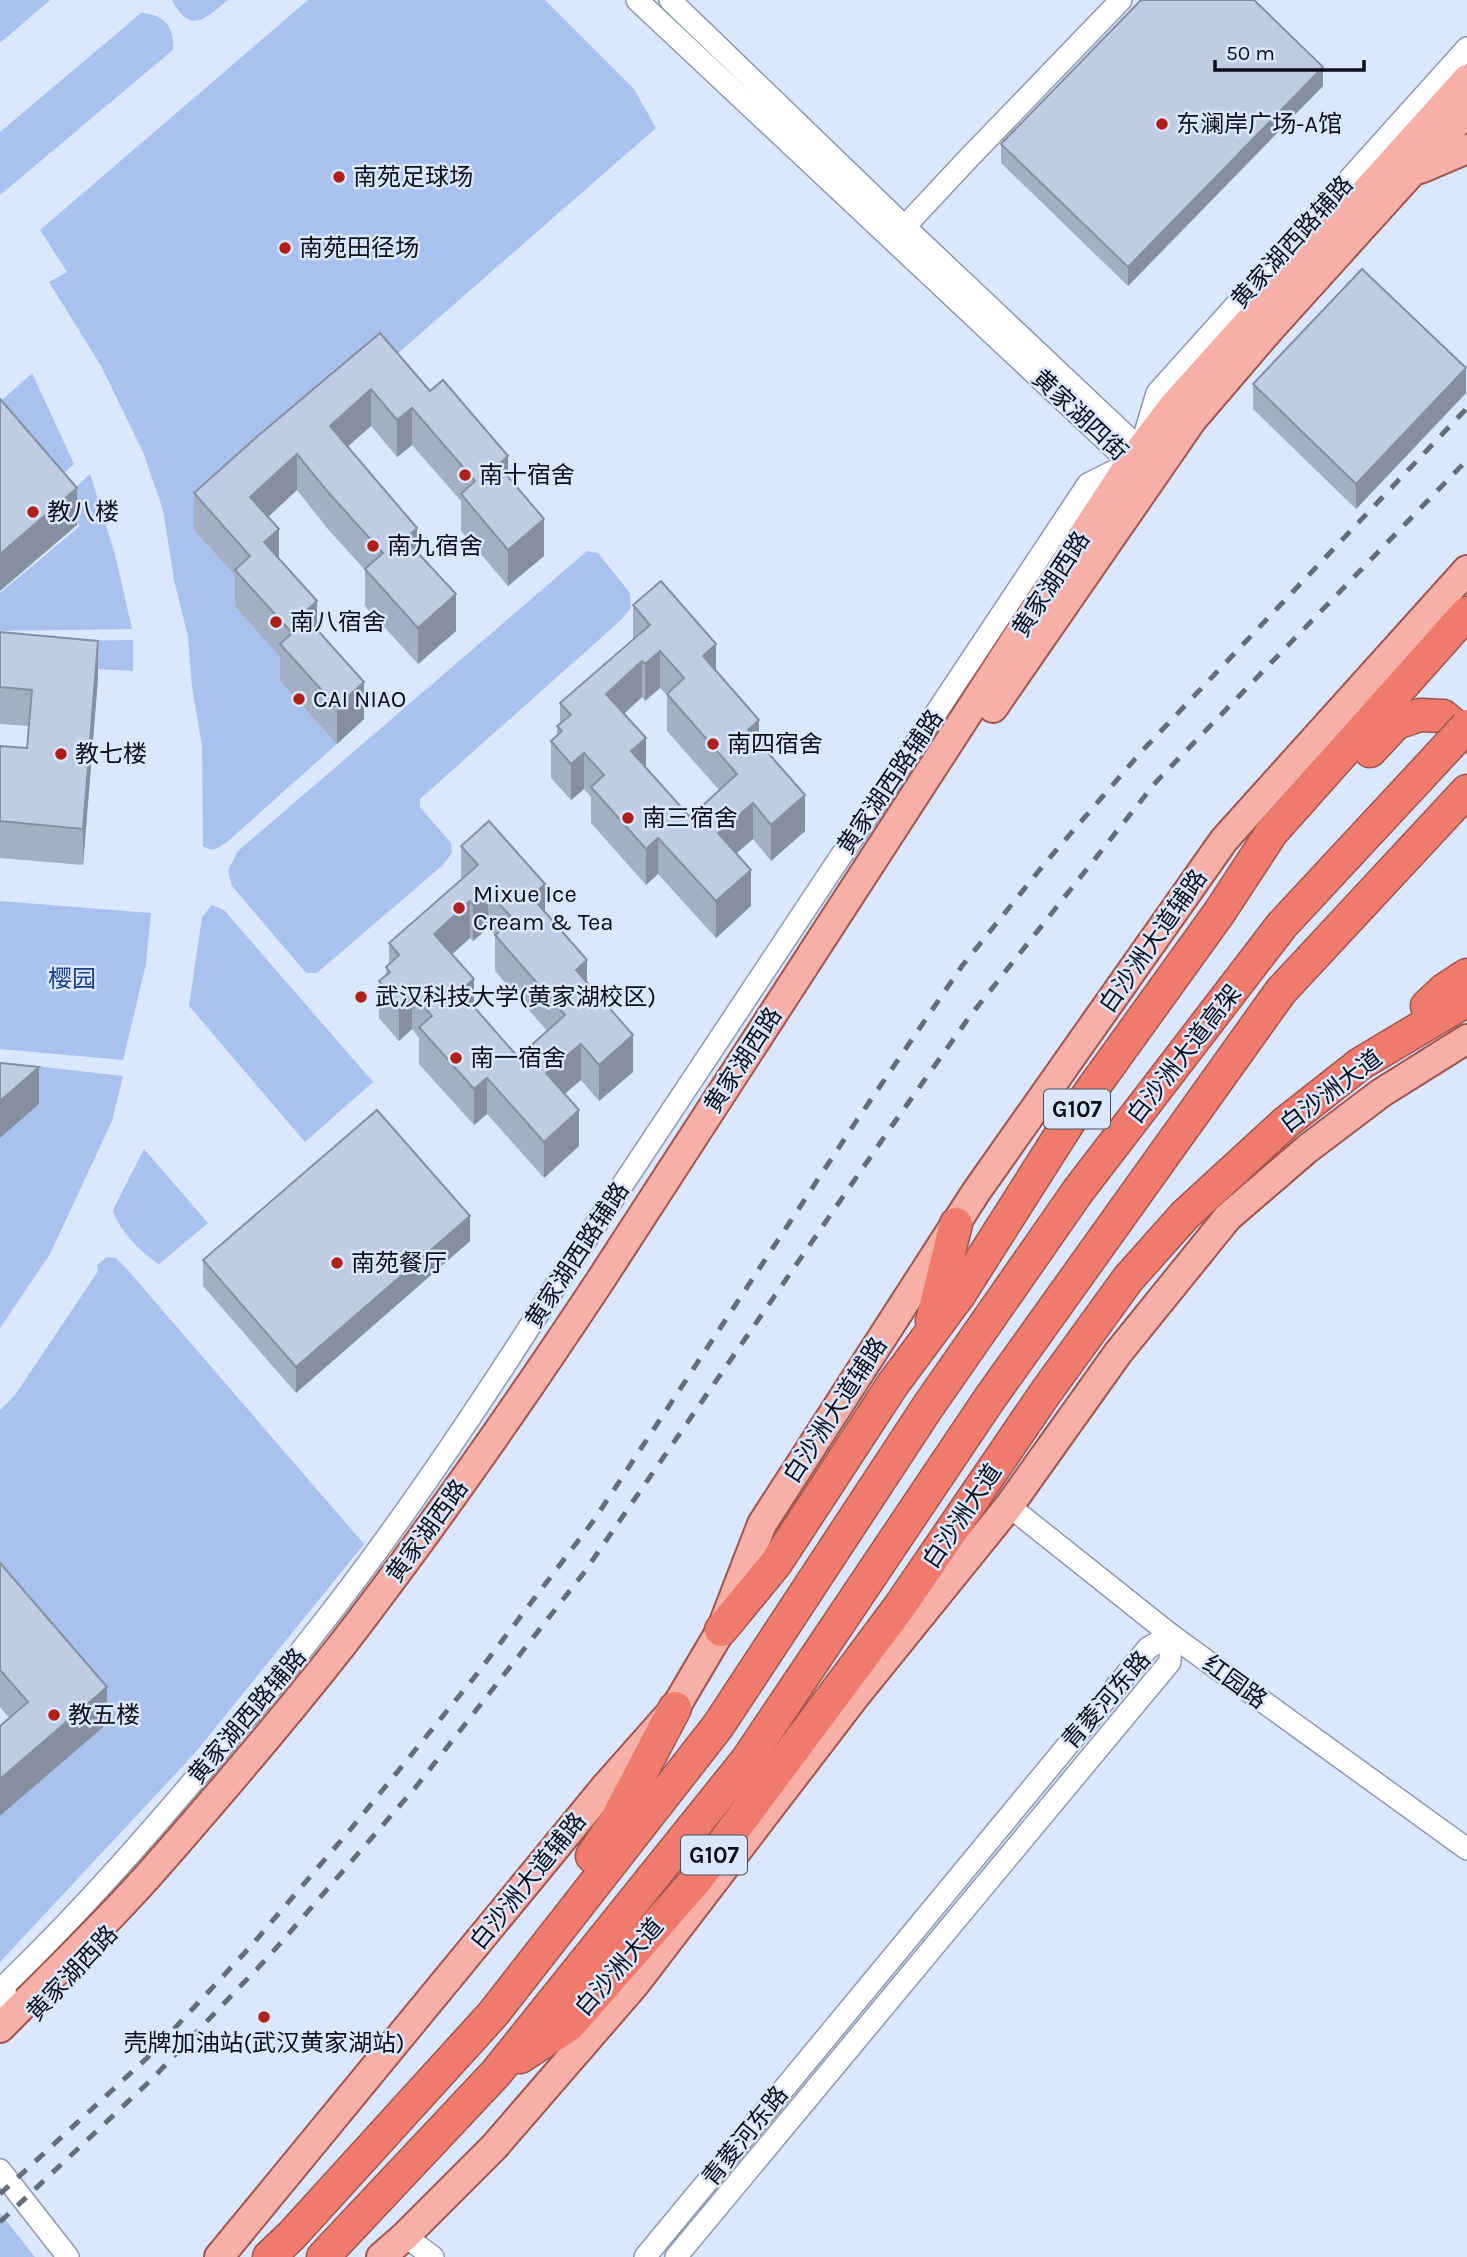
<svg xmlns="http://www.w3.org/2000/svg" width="1467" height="2257" font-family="Karla,'Noto Sans SC',sans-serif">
  <rect width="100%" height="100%" fill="#dae7fe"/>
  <g fill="#a9c1ee">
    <path d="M0,0h50l-50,43z"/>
    <path d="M172,0h56c-23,19 -38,35 -56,0z"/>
    <path d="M308,0h237l89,89 22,39 -276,241 -121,103 -9,121 42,77 45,74 -110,98c-9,6 -14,11 -24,4l-1,-100 -10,-59 -4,-50 -14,-57 -11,-70 -20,-58 -42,-86 -52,-84 18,-10 -27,-42z"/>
    <path d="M141,13c23,1 34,14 32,37l-173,145v-63z"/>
    <path d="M32,373l42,91 -27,24 -47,-86z"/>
    <path d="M90,474l25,80 17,75 -132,2v-38l80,-67 -19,-25z"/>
    <path d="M587,551l11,2 32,40 1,15 -10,12 -201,179v8l31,36 1,10 -9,12 -126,108h-11l-74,-87 -4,-16 10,-19z"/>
    <path d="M133,640v31l-73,-4v-26z"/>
    <path d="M0,901l151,12 -5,51 -23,96 -123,-11z"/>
    <path d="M212,905l12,5 149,172 -68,60 -116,-136 13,-89z"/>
    <path d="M0,1062l123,14 -11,45 -62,133 -50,74z"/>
    <path d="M144,1149l64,74 -49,41c-15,-8 -43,-37 -46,-54z"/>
    <path d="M107,1257l9,1 10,10 238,276 -169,209 -195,209v-146l107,-92 -107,-125v-189l15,-15 83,-124 -1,-6z"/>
    <path d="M0,2213l35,44h-35z"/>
  </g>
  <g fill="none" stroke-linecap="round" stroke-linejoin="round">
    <g stroke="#8e99af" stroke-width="24">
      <g id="minor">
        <path d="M637,0l493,463 10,5"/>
        <path d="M670,0l235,227 235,222 7,11"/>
        <path d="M896,236l69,-74 156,-162"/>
        <path d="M1143,440l14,-47 310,-345"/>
        <path d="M1009,1506l162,129 296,214"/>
        <path d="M0,2022h6l-1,-37c79,-76 151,-159 221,-243 27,-33 55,-65 81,-99 91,-114 173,-237 251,-361l530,-798 42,-21"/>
        <path d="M0,2170l68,87"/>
        <path d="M405,2236l28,21"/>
        <path d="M645,2257l503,-609 23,-13"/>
        <path d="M676,2257l494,-595 1,-27"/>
      </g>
    </g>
    <g stroke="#a0554e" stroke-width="32">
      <g id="major">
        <path d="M1420,169l47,-20"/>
        <path d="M993,708l199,-288 77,-90 198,-219"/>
        <path d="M0,2028c52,-53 106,-104 155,-160 64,-73 127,-147 187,-223 91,-118 176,-240 258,-364l530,-818 44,-58 293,-326"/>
        <path d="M219,2257l387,-471 69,-78 46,-78 41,-106 214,-332 248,-352 243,-270"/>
        <path d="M381,2257l24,-21 89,-89 141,-163 218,-285 156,-193 109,-153 110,-136 79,-68 74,-56 86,-54"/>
      </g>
    </g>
    <g stroke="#a0554e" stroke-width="35">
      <g id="highway">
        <path d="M1370,751l26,-28 24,-8 23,1 24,20"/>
        <path d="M1427,1006l17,-16 23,-15"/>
        <path d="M932,1321l24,-97"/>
        <path d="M721,1630l55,-67 117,-179 66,-89 113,-178 147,-204 53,-81 195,-219"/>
        <path d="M592,1856l24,-35 59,-113"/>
        <path d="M520,2057l49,-32 127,-145 204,-274 146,-214 82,-113 57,-64 100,-92 75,-59 107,-64"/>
        <path d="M269,2257l23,-22 201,-221 225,-288 211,-321"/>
        <path d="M323,2257l173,-184 251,-313 243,-362 291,-407 186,-200"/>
      </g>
    </g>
    <use href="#minor" stroke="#fff" stroke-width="21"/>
    <use href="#major" stroke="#f6b0a7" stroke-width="28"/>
    <use href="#highway" stroke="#f07b6c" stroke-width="32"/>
    <g stroke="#656d7b" stroke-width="5" stroke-dasharray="12 12" stroke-linecap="butt">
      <path d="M0,2194l147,-136 104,-112 99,-116 123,-151 121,-159 261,-397 107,-157 84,-104 96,-111 325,-343"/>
      <path d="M0,2222l151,-142 120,-126 144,-166 168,-214 306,-444 81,-114 186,-234 311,-322"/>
    </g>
    <g stroke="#a0554e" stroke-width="35" stroke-linecap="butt">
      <path id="highway-bridge" d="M929,1405l149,-214 204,-266 185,-199"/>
    </g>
    <use href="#highway-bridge" stroke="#f07b6c" stroke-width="32"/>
  </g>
  <g fill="#a5afc3" fill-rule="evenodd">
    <path d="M1323,86l-195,200 -127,-123v-19z"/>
    <path d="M380,333l50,58 78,87 36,78 -36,30 -47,-55v-30l-49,-56 -15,12 -26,-31 -23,20 69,106 39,79 -38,33 -53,-58v-36l-38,-42 -30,-38 -29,27 11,41 85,161 -27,25 -57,-63v-24l-45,-51v-31l-41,-45v-37z"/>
    <path d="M1253,384l213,9 -110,116 -103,-100z"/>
    <path d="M633,605l83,67 43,70 46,89 -34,30 -18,-22 -16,14 14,53 -35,32 -58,-64 -12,11 -55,-62v-26l-7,-8 -13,11 -20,-22v-37l6,-6v-9l3,-3v-20l73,-63zM660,688l7,7v36l52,59 -29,27 -44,-50 -22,-53 18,-17 3,4z"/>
    <path d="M0,632l98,46 -15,187 -83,-7v-112l27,2 2,-22 -29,-2z"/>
    <path d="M461,846l84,66 42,71 46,89 -34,29 -18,-21 -16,14 14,52 -35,32 -57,-64 -13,11 -55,-61v-26l-7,-9 -13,12 -20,-23v-37l7,-5v-9l3,-3v-21l72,-63zM488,928l7,7v36l52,60 -29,26 -44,-50 -22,-53 18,-16 3,3z"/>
    <path d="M470,1241l-174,152 -93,-107v-26z"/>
    <path d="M0,1563l107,161 -98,-6 -9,-11z"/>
  </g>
  <g fill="#868f9f">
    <path d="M1323,67v19l-195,200v-19z"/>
    <path d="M1466,368v25l-110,116v-25z"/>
    <path d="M371,389v37l-41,36v-36z"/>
    <path d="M412,408v37l-15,12v-37z"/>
    <path d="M297,454v36l-47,44v-37z"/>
    <path d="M508,456v37l-10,-28z"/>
    <path d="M77,488v37l-77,66v-37z"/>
    <path d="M544,519v37l-36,30v-36z"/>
    <path d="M417,528v37l-12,-26z"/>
    <path d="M279,529v36l-15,-23z"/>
    <path d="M456,594v37l-38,33v-36z"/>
    <path d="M317,601v36l-14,-23z"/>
    <path d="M98,641v37l-15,187v-36z"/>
    <path d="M716,644v36l-13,-24z"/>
    <path d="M660,651v37l-15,13v-37z"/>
    <path d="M642,661v36l-36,33v-36z"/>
    <path d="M364,682v37l-27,25v-37z"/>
    <path d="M759,720v37l-11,-27z"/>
    <path d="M646,738v37l-15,-24z"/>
    <path d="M584,753v36l-13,11v-36z"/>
    <path d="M805,795v36l-34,30v-36z"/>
    <path d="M753,803v36l-35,30v-36z"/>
    <path d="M658,838v36l-12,11v-36z"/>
    <path d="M751,870v36l-35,32v-37z"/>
    <path d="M545,884v37l-14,-25z"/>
    <path d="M488,892v36l-15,13v-36z"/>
    <path d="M470,901v37l-36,33v-37z"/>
    <path d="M587,960v37l-11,-27z"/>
    <path d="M474,979v36l-14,-24z"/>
    <path d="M412,993v36l-13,12v-37z"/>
    <path d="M633,1035v37l-34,29v-36z"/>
    <path d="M581,1044v36l-35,29v-36z"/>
    <path d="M39,1067v37l-39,34v-37z"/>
    <path d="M487,1078v36l-13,11v-36z"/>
    <path d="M579,1110v36l-35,32v-36z"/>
    <path d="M470,1216v25l-174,152v-26z"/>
    <path d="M107,1687v37l-107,92v-37z"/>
  </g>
  <g fill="#c0cce3" stroke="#868f9f" stroke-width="2" fill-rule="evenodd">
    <path d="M1141,0h113l69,67 -195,200 -127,-123z"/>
    <path d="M1362,269l104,99 -110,116 -103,-100z"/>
    <path d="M380,333l50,58 13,-11 65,76 -10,9 46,54 -36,31 -47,-56 14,-13 -63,-73 -15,12 -26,-31 -41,37 87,102 -12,11 51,55 -38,34 -53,-59 18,-16 -56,-62 -30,-37 -47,43 29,32 -15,13 53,59 -14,13 61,68 -27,25 -57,-63 12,-11 -57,-63 15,-14 -56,-63 65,-58z"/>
    <path d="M0,399l77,89 -77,66z"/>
    <path d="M661,581l55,63 -13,12 56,64 -11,10 57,65 -34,30 -18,-22 -35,30 33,37 -35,31 -58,-63 -12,11 -55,-62 13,-12 -20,-22 -13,11 -20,-23 11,-10 -5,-5 14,-11 -11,-12 90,-78 -17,-20zM660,651l24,27 -17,16 70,80 -47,43 -59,-66 15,-13 -40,-44 36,-33 3,3z"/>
    <path d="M0,632l98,9 -15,188 -83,-8v-75l27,2 5,-58 -32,-3z"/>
    <path d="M489,821l56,63 -14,12 56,64 -11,10 57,65 -34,30 -18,-21 -35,29 33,37 -35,32 -57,-64 -13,11 -55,-62 13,-11 -20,-23 -13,11 -20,-23 11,-9 -4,-5 13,-12 -10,-12 89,-78 -17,-19zM488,892l25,27 -18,16 70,80 -47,42 -58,-66 14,-12 -40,-45 36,-33 3,4z"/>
    <path d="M0,1063l39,4 -39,34z"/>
    <path d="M377,1110l93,106 -174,151 -93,-107z"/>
    <path d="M0,1563l107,124 -107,92v-53l28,-24 -28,-32z"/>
  </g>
  <g fill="#b02019" stroke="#dae7fe" stroke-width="2.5">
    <circle cx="1162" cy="124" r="7"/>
    <circle cx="339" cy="177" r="7"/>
    <circle cx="285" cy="248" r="7"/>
    <circle cx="465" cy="475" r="7"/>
    <circle cx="33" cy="512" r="7"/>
    <circle cx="373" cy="546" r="7"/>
    <circle cx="276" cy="622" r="7"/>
    <circle cx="299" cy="699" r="7"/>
    <circle cx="713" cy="744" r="7"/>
    <circle cx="61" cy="754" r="7"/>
    <circle cx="628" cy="818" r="7"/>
    <circle cx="459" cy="908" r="7"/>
    <circle cx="361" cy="997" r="7"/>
    <circle cx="456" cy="1058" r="7"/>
    <circle cx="337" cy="1263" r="7"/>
    <circle cx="54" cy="1715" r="7"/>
    <circle cx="264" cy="2017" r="7"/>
  </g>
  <g text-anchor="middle" stroke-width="5" stroke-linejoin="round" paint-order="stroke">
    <g fill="#dae7fe" stroke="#49505c" stroke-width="2">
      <rect x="1044" y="1089.5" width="66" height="39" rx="5"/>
      <rect x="681" y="1835.5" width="66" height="39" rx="5"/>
    </g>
    <g font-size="23" font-weight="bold" fill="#0b0f17">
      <text x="1077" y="1117">G107</text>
      <text x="714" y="1863">G107</text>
    </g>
    <g font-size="24" fill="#0b0f17" stroke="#dae7fe" text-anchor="start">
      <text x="1176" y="132">东澜岸广场-A馆</text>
      <text x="353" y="185">南苑足球场</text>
      <text x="299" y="256">南苑田径场</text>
      <text x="479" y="483">南十宿舍</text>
      <text x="47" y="520">教八楼</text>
      <text x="387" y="554">南九宿舍</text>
      <text x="290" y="630">南八宿舍</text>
      <text x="313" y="707">CAI NIAO</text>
      <text x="727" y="752">南四宿舍</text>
      <text x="75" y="762">教七楼</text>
      <text x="642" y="826">南三宿舍</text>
      <text x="473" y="902">Mixue Ice<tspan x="473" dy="28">Cream &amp; Tea</tspan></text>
      <text x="375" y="1005">武汉科技大学(黄家湖校区)</text>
      <text x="470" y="1066">南一宿舍</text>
      <text x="351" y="1271">南苑餐厅</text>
      <text x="68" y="1723">教五楼</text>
      <text x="264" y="2051" text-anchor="middle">壳牌加油站(武汉黄家湖站)</text>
    </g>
    <g font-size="24" fill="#0b0f17" stroke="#dae7fe">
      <text transform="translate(1292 242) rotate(-48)" y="8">黄家湖西路辅路</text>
      <text transform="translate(1080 415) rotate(43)" y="8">黄家湖四街</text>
      <text transform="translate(1051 584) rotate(-57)" y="8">黄家湖西路</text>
      <text transform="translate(890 782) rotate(-56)" y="8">黄家湖西路辅路</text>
      <text transform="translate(1153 941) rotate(-55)" y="8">白沙洲大道辅路</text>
      <text transform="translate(1184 1054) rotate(-52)" y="8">白沙洲大道高架</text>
      <text transform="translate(743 1060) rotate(-57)" y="8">黄家湖西路</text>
      <text transform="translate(1331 1091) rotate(-37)" y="8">白沙洲大道</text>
      <text transform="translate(577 1255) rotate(-57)" y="8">黄家湖西路辅路</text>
      <text transform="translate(835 1410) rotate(-57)" y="8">白沙洲大道辅路</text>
      <text transform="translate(962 1516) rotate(-56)" y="8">白沙洲大道</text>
      <text transform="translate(427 1531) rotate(-54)" y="8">黄家湖西路</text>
      <text transform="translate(1235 1682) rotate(36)" y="8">红园路</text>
      <text transform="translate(1106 1700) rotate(-49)" y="8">青菱河东路</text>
      <text transform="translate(247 1716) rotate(-50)" y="8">黄家湖西路辅路</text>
      <text transform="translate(528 1881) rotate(-51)" y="8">白沙洲大道辅路</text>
      <text transform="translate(619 1967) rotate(-49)" y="8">白沙洲大道</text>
      <text transform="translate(72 1973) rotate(-47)" y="8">黄家湖西路</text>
      <text transform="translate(745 2136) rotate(-51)" y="8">青菱河东路</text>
    </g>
    <g font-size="24" fill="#1b3e8b" stroke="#dae7fe">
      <text x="72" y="987">樱园</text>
    </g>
  </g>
  <path d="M1215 60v10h149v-10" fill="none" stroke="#0b0f17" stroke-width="3.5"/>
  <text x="1226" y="60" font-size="21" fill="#0b0f17" stroke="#dae7fe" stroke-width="5" paint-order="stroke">50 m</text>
</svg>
